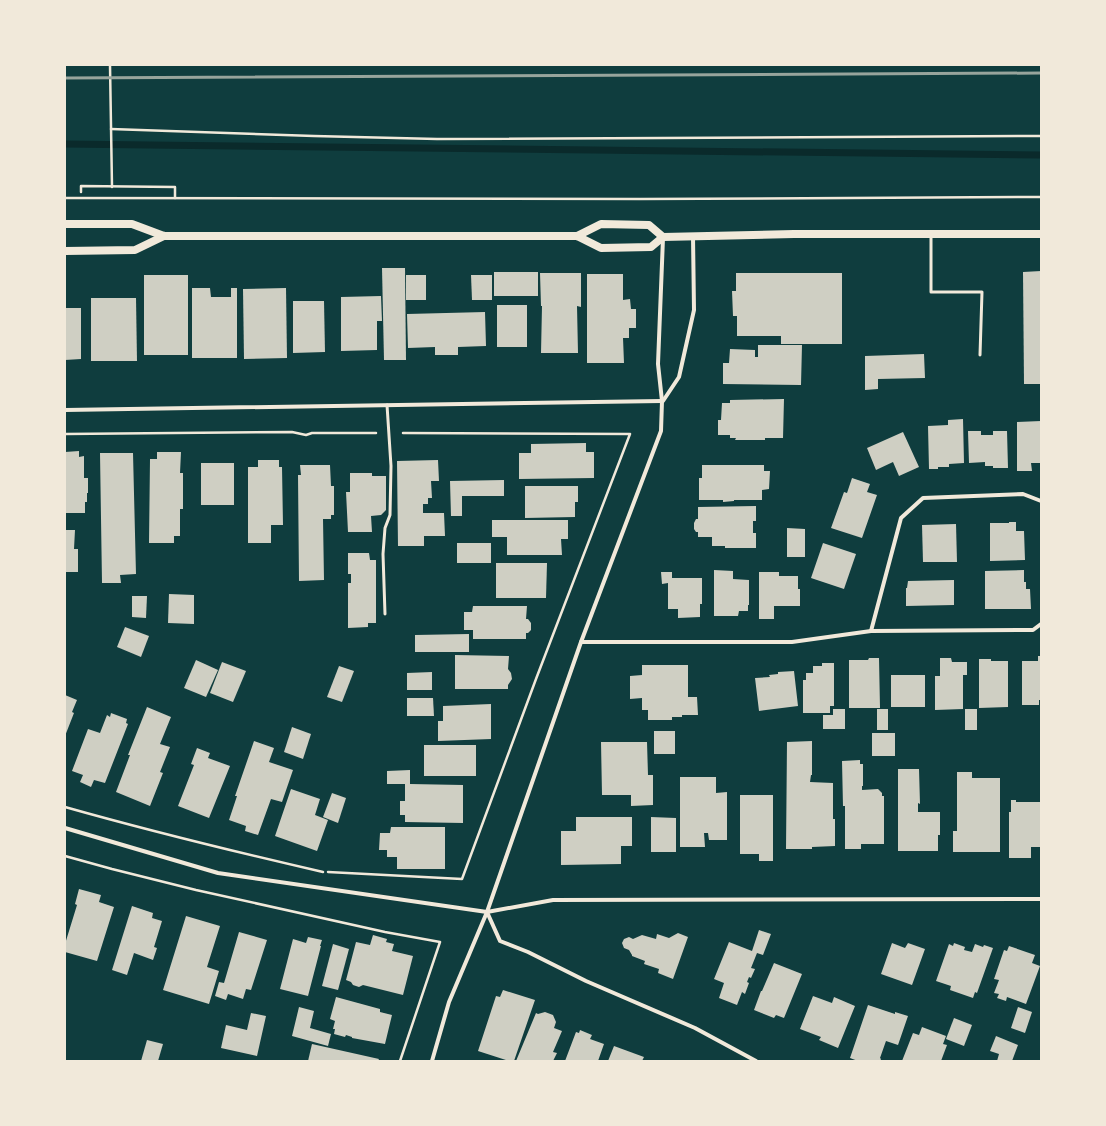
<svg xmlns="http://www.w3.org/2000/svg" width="1106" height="1126" font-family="Lato,sans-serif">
  <rect width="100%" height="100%" fill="#0f3d3e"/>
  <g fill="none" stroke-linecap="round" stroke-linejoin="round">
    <path stroke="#0a2a2b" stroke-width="7" d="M65,144l976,11"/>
  </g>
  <g fill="#cfcfc3">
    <path d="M382,268h23l1,92h-22z"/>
    <path d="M1041,271v113h-17l-1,-112z"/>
    <rect x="494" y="272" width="44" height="24"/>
    <path d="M540,273h41v34l-4,-1 1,47h-37l1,-47h-1z"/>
    <path d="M736,273h106v71h-61v-8h-44v-20h-4l-1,-25h4z"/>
    <path d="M587,274h36v26l7,-1 1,10h5v19h-7v10h-6l1,25h-37z"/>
    <rect x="144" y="275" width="44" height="80"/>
    <rect x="406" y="275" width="20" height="25"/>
    <path d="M471,275h21v25h-20z"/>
    <path d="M192,288h18l1,9h20v-9h6v70h-45z"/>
    <path d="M286,288l1,70 -43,1 -1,-70z"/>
    <path d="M381,296l1,25h-5v29l-36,1v-54z"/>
    <path d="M91,298h45l1,63h-46z"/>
    <path d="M293,301h31l1,51 -32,1z"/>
    <rect x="497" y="305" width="30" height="42"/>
    <path d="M65,308h16v51l-16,1z"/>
    <path d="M485,312l1,34 -28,1v8h-23v-8l-27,1 -1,-34z"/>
    <path d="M758,345h44l-1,40 -78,-1v-21h6l1,-14 25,1v7h3z"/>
    <path d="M924,354l1,24 -47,1v10l-13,1v-34z"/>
    <path d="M784,399l-1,39h-18v2h-30l1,-2h-6v-3h-12v-15h3l1,-17h8v-3z"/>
    <path d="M963,419l1,44 -15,1v3h-11v2h-9l-1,-43 20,-1v-5z"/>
    <path d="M1041,421v42h-10l1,8h-15v-49z"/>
    <path d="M968,431h13v4h12v-4h14l1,37h-15v-2h-8v-4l-16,1z"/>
    <path d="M903,432l16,35 -20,9 -6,-14 -17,8 -9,-22z"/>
    <path d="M586,443v9h8v26l-75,1v-26h12v-9z"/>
    <path d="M79,451v6l5,-1v22h4v15h-1v9h-2v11h-20v-61z"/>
    <path d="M157,452h24l-1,21h3v36h-3v27h-6v7h-25l1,-84h7z"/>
    <path d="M100,453h33l3,121 -16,1 1,8h-19z"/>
    <path d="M258,460h21v7h3l1,58h-12v18h-23v-76h10z"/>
    <path d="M438,460l1,21h-8l1,17h-4v6h-5v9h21l1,23h-21v10h-26l-1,-85z"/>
    <rect x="201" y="463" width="33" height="42"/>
    <path d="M300,465h30l1,21h3v29h-3v4h-8l1,61 -25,1 -1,-106h3z"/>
    <path d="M702,465h62v6h6l-1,18 -7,1v10h-28v1l-11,1v-2h-24v-22h3z"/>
    <path d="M350,473h22v3h14v34l-5,5 -10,1 1,16h-24l-2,-40h4z"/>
    <path d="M852,478l18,6 -3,8 10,3 -15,43 -31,-10 13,-36 3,1z"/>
    <path d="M504,480v16h-42v20h-11l-1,-35z"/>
    <path d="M525,486h53v16h-3v15l-50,1z"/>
    <path d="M756,506v15h-3v12h3v15h-31v-2h-13v-9h-14v-5h-2l-2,-3v-6l2,-4h2v-12z"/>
    <path d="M492,520h76v19h-7l1,16h-55v-18h-15z"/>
    <path d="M1009,522h7v9h8l1,29 -35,1v-38h19z"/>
    <path d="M956,524l1,38h-34l-1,-37z"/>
    <path d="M787,528l18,1v28h-18z"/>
    <path d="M65,530h10l-1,19h4v23h-13z"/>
    <rect x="457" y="543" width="34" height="20"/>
    <path d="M823,543l33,11 -12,35 -33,-11z"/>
    <path d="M348,553h21l1,7h6v63h-8v4l-20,1v-45h3v-9h-3z"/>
    <path d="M496,563h51l-1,35h-50z"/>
    <path d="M714,570l19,1v8l16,1v25h-1v6h-9l-1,5h-24z"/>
    <path d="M1024,570v12h2v7h4l1,20h-46v-38z"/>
    <path d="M661,572h11v6h30v26h-2v13l-22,1v-9h-10v-26l-6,1z"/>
    <path d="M759,572h20v4h19v13h2v17h-26v13h-15z"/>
    <path d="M954,580v25l-48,1v-18h1l1,-7z"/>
    <path d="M169,594l25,1v29l-26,-1z"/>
    <path d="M132,596h15l-1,22 -14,-1z"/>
    <path d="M473,606h54l-1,13h2l3,4v7l-3,3h-2v6h-53v-9h-9v-18h8z"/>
    <path d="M125,627l24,9 -8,21 -24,-10z"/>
    <path d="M469,634v18h-54v-17z"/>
    <path d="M455,655l54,1 -1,13 3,4 1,6 -4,6v4h-53z"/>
    <path d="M1038,656h3v44h-2v5h-17v-44h16z"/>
    <path d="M869,658h10l1,50h-31v-48h19z"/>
    <path d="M940,658h11l1,4h15v13h-4v34l-28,1v-34h5z"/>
    <path d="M979,659h12v2h17v46l-29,1z"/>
    <path d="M196,660l22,10 -12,27 -22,-9z"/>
    <path d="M222,662l24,9 -13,31 -23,-9z"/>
    <path d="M822,663h12v43h-4v7h-27v-33h3v-7h7v-7h9z"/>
    <path d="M642,665h46v32h9l1,18h-16v2h-10v3h-24v-10h-6v-12l-12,1v-23l12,-1z"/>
    <path d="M339,666l15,5 -12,31 -15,-5z"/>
    <path d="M794,671l4,35 -39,5 -4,-33 15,-1 -1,-2 9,-1v-2z"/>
    <path d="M432,672v18h-25v-17z"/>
    <rect x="891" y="675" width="34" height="32"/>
    <path d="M65,695l12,5 -5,12 2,1 -9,23z"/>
    <path d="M407,698h26l1,18h-27z"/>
    <path d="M491,704v35l-53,2v-20h5v-15z"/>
    <path d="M147,707l24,10 -11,27 10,3 -10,25 3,1 -13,33 -34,-14 14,-37h-2z"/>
    <path d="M833,709h12v20h-22v-14h10z"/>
    <rect x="877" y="709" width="11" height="21"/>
    <rect x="965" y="709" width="12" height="21"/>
    <path d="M111,713l16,6 -1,4 2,1 -23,59 -11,-3 -3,7 -11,-5 3,-7 -11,-4 16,-42 12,4 7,-18 3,2z"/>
    <path d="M292,727l19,7 -8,25 -19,-7z"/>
    <rect x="654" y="731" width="21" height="23"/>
    <rect x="872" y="733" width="23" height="23"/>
    <path d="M254,741l20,7 -5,14 24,8 -11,32 -11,-3 -13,36 -13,-4 1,-5 -17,-6 8,-24h-2z"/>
    <path d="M812,741v34h-1l-1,7 23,1v36h2v27l-23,1v2h-26l1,-107z"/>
    <path d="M601,742h46l1,33h5v30l-22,1v-11h-29z"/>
    <rect x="424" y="745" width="52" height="31"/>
    <path d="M197,748l13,5 -2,5 22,8 -21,52 -31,-12 16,-41 -3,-1z"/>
    <path d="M860,760v4h3v22h-1v4l16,-1 4,4v3h2v48h-23v5h-16v-43h-2l-1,-45z"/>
    <path d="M898,769h21l1,35 -2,-1v9h22v23h-2v16h-40z"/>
    <path d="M410,770v14l53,1v38l-58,-1v-7h-5v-14h5v-17h-18v-13z"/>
    <path d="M957,772h15v6h28v74h-47v-21h4z"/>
    <path d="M680,777h36v16l11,-1v48h-18l-1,-7h-4l1,14h-25z"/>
    <path d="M291,789l29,10 -5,16 13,5 -11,31 -42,-15z"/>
    <path d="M332,793l14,5 -8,25 -15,-6z"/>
    <path d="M740,795h33v66h-14v-7h-19z"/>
    <path d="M1011,800h5v2h25v45h-10v11h-22v-46h2z"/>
    <path d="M576,817h56v29h-11v18l-60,1v-34h15z"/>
    <path d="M651,817l25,1v34h-25z"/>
    <path d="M391,827h54v42h-48v-12h-10v-7h-8l1,-17h10z"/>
    <path d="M79,889l22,6 -2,7 15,5 -17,54 -32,-9v-8l12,-39 -2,-1z"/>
    <path d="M132,906l21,7 -1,5 10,3 -8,26 3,1 -4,12 -19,-7 -7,22 -15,-5z"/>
    <path d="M186,916l34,10 -13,41 12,4 -10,33 -46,-14z"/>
    <path d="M759,930l12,4 -8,21 -6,-2 -6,15 4,1 -4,9 -2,-1 -2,5 2,1 -4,11 -3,-2 -5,13 -18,-7 5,-15 -10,-4 15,-37 23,9z"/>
    <path d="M239,932l28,8 -16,50 -5,-1 -3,10 -15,-5 -2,6 -11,-4 4,-14 5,1z"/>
    <path d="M678,933l10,4 -15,42 -15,-6 1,-4 -15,-5 1,-3 -13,-5v-1l-3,-5 -5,-2 -2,-5 2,-4 5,-2 4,2 9,-4 14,4 1,-5 12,4z"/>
    <path d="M373,935l14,4 -1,3 8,2 -2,7 21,5 -10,39 -40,-10 -4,2 -6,-2 -2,-3 -5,-2 10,-38 14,3z"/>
    <path d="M308,937l14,3 -2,6h1l-13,50 -28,-7 13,-50 13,4z"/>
    <path d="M892,943l13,5 3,-5 17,6 -13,36 -31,-11z"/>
    <path d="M954,943l11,4 -1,3 8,2 3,-8 8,3 1,-2 9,3 -16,45 -2,-1 -2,6 -23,-8 1,-4 -15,-5 13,-37 4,2z"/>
    <path d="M333,944l16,5 -11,41 -16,-4z"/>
    <path d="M1009,946l26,9 -3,8 8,3 -14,38 -19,-7 -1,4 -9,-3 2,-4 -5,-1 5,-13 -5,-1 10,-29 3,1z"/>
    <path d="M774,963l28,11 -18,44 -8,-3 -2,3 -20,-8 7,-19h1z"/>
    <path d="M503,990l32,10 -21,61h-5l-31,-10 18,-55 4,1z"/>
    <path d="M813,996l19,7 2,-6 21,9 -17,42 -19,-8 2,-3 -21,-8z"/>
    <path d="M336,997l44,12v3l12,3 -7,29 -33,-6v-1l-6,-2 -1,2 -11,-3 1,-5h-2l2,-8 -5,-2z"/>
    <path d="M868,1005l27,9v-2l13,4 -10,29 -12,-4 -6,17 1,1 -1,2h-22l-8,-3z"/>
    <path d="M299,1007l15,4 -4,17 21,6 -3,12 -36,-10z"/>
    <path d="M1018,1007l14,5 -7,21 -14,-5z"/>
    <path d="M545,1012l8,3 3,7 -2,6 8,3 -9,21 4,1 -4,8h-37l20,-48 2,1z"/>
    <path d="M251,1013l15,3 -9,40 -36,-8 5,-23 21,5z"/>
    <path d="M954,1018l18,7 -8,21 -18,-7z"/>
    <path d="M922,1027l24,9 -3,8 4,1 -6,16h-39l11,-28 6,2z"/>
    <path d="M580,1030l12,5 -2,4 14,5 -6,17h-33l11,-29 3,1z"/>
    <path d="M996,1036l22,9 -6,16h-15l2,-7 -9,-3z"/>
    <path d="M147,1040l16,4 -5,17h-17z"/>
    <path d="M312,1044l67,15 -1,2h-70z"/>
    <path d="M614,1046l30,11 -2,4h-34z"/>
  </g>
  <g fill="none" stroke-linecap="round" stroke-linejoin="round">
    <g stroke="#f1e9da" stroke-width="2.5">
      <path d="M110,65l2,122"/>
      <path d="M111,129l203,7 123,3 604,-3"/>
      <path d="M81,192v-6l94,1v11"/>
      <path d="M65,198l575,1 401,-2"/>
      <path d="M65,434l227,-2 14,3 6,-2h64"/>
      <path d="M65,807c85,24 171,45 258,65"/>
      <path d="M65,856l47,13 84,21 189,42 55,10 -40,119"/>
      <path d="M328,872l134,7 74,-200 94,-245 -227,-1"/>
    </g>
    <g stroke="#f1e9da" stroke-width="3">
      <path d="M931,234v58h51l-2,63"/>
      <path d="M385,614l-2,-60 2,-26 5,-13 1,-49 -4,-61"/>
    </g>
    <g stroke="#f1e9da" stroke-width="4">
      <path d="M663,401l16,-24 15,-67 -1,-74"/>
      <path d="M65,410l597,-9"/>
      <path d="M871,631l30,-113 22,-20 100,-4 18,7"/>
      <path d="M581,642h211l79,-11 162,-1 8,-6"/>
      <path d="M65,828l153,45 269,39 66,-12 488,-1"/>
      <path d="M487,912l13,29 28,11 58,29 109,47 61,33"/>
      <path d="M432,1061l17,-59 38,-90 94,-270 80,-211 1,-30 -4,-37 5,-126"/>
    </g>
    <g stroke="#f1e9da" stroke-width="8">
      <path d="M65,224h67l32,12h413l24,12 50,-1 12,-10 131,-3h247"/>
      <path d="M577,236l24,-12 48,1 14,12"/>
      <path d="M65,251l70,-1 29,-14"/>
    </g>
    <path stroke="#97a49c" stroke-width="3" d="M65,78l976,-5"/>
  </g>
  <rect width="1106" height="1126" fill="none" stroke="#f1e9da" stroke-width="132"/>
</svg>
